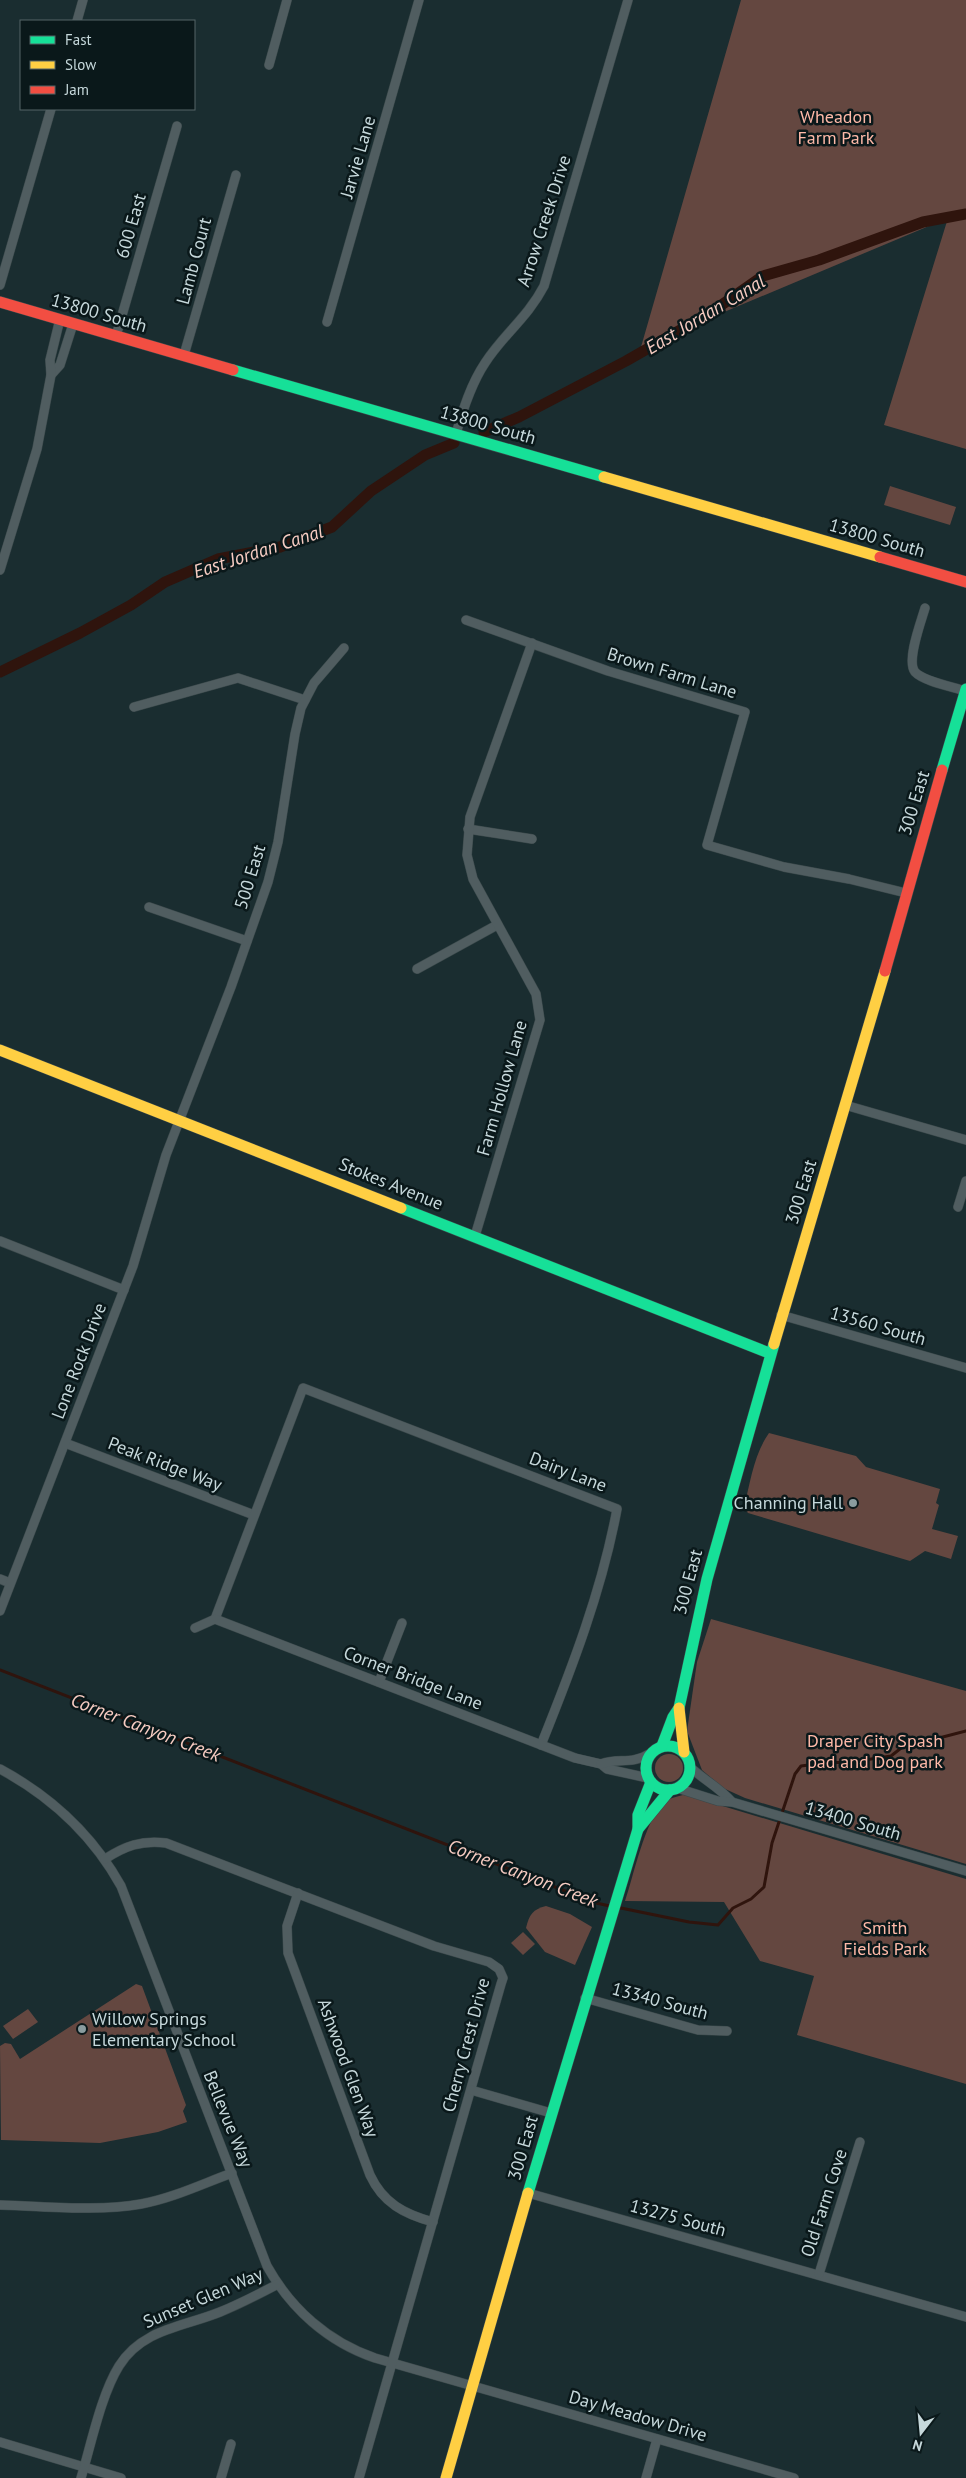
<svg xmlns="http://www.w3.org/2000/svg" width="966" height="2478" font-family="'PT Sans',sans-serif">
  <rect width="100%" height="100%" fill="#1a2d30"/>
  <g fill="#644740">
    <path d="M741,0h225v449l-82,-24 64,-207 -307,129z"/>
    <path d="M890,486l66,21 -6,18 -66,-20z"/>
    <path d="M769,1433l87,23 10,11 74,22 -4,14 3,2 -7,24 26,7 -7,23 -26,-8 -15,10 -162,-48 -4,-5c6,-25 10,-54 25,-75z"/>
    <path d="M711,1619l255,72v173l-221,-66 -22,-10 -21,-18 -15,-39 10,-69z"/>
    <circle cx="669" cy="1768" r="14"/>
    <path d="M683,1795l14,1 19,8 250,75v205l-169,-49 17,-59 -54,-15 -36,-59 -99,-1c8,-23 20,-81 38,-97 6,-6 12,-7 20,-9z"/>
    <path d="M546,1906l24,8 22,13 -17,38 -30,-13 -19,-24c3,-13 7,-19 20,-22z"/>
    <path d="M523,1932l12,12 -12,11 -12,-12z"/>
    <path d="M136,1984l6,2 44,119 -3,6 4,11 -29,10 -58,11 -99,-3 -1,-94 5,-3 6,1 9,15z"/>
    <path d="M28,2009l10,13 -25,17 -10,-13z"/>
  </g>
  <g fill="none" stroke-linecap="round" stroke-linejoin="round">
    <g stroke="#2f140d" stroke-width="3">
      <path d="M0,1670l596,233 14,3"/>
      <path d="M616,1907l73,15 29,3 15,-17 18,-9 13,-12 8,-44 23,-69 6,-8 23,-3 27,-1 40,-6 19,-15 29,-3 27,-7"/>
    </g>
    <g stroke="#2f140d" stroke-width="11">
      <path d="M484,432l35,-15 107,-56 84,-48 53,-37 56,-16 104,-38 43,-8"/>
      <path d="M0,672l80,-39 51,-28 34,-23 53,-23 62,-12 52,-20 39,-36 54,-36 29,-12"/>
    </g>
    <g stroke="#3a484a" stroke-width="10">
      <g id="street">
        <path d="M77,21l6,-21"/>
        <path d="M269,65l18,-65"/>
        <path d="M0,285l51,-176"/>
        <path d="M327,322l92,-322"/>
        <path d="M116,336l61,-210"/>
        <path d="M184,355l52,-180"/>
        <path d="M51,375l9,-10 13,-41"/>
        <path d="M456,434c7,-25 15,-50 29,-71 18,-28 43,-46 59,-77l84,-286"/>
        <path d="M0,570l37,-121 14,-74 -1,-15 10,-41"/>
        <path d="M925,608c-4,14 -19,53 -10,64 8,9 38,15 50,19"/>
        <path d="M466,620l142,51 137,41 -38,133 77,22 65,12 57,14"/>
        <path d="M134,707l104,-29 67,22"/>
        <path d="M468,829l64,10"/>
        <path d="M149,907l98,34"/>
        <path d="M417,969l80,-44"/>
        <path d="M845,1105l121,35"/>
        <path d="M958,1207l8,-26"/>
        <path d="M475,1236l65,-216 -4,-26 -63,-115 -6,-24 3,-38 62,-174"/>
        <path d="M0,1241l124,49"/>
        <path d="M781,1315l185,53"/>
        <path d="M65,1443l189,72"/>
        <path d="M0,1579l10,4"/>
        <path d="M0,1611l133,-345 33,-111 65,-168 37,-105 10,-40 17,-108 6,-26 13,-25 30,-35"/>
        <path d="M215,1619l88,-231 314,121c-15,81 -45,159 -76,236"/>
        <path d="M195,1628l20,-9 360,139 26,6 6,5 41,9"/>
        <path d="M379,1682l23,-59"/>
        <path d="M601,1764c19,-7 28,2 50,-11"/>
        <path d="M690,1767c14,13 30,21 42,35"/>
        <path d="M0,1769c52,28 92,65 121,117l146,380c24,43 61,76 108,92l419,120"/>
        <path d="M677,1788l41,13 14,1 234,69"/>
        <path d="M105,1859c20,-13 36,-19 61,-16l268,103 55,16 10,7 4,9 -2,6 -142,494"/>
        <path d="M298,1893l-11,33 1,27 82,222c13,28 34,39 63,47"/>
        <path d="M585,1998l113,32 29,1"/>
        <path d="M471,2090l80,23"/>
        <path d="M528,2193l438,124"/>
        <path d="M0,2205c46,1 96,7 141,-1 32,-6 61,-20 91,-31"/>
        <path d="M819,2274l41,-132"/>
        <path d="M0,2442l121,36"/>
        <path d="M81,2478c10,-33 20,-83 38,-112 23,-37 64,-39 101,-54 20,-8 39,-18 58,-28"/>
        <path d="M221,2478l10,-34"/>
        <path d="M646,2478l11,-39"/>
      </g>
    </g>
    <g stroke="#3a484a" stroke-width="12">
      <g id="fast">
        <path d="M233,370l371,107"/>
        <path d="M942,770l24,-81"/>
        <path d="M401,1208l368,145"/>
        <circle cx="668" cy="1768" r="22"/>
        <path d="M662,1746l11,-29 6,-9 28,-129 67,-235"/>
        <path d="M638,1829l32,-39"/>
        <path d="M528,2193l110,-364v-14l13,-33"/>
      </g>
    </g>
    <g stroke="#3a484a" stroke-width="12">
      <g id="slow">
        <path d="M604,477l276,80"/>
        <path d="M0,1050l401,158"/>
        <path d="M774,1344l111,-373"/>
        <path d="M679,1708l5,44"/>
        <path d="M446,2478l82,-285"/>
      </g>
    </g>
    <g stroke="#3a484a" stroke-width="12">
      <g id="jam">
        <path d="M0,302l233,68"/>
        <path d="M880,557l86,25"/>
        <path d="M885,971l57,-201"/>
      </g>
    </g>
    <use href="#street" stroke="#505d60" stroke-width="9"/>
    <use href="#fast" stroke="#16e098" stroke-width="11"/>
    <use href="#slow" stroke="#ffcf43" stroke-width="11"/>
    <use href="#jam" stroke="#f24e42" stroke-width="11"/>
  </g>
  <g fill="#8a9c9f" stroke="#0a181a" stroke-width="2">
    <circle cx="853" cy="1503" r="5"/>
    <circle cx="82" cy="2029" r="5"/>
  </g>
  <g text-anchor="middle" stroke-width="5" stroke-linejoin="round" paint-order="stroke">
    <g font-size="18" fill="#feb9a8" stroke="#0a181a">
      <text x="836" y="123">Wheadon<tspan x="836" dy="21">Farm Park</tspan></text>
      <text x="875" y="1747">Draper City Spash<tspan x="875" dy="21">pad and Dog park</tspan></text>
      <text x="885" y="1934">Smith<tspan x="885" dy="21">Fields Park</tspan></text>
    </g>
    <g font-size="18" fill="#c6d8db" stroke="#0a181a">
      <text transform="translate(358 157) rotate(-74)" y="6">Jarvie Lane</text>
      <text transform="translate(544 221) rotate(-72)" y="6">Arrow Creek Drive</text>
      <text transform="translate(131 226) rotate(-74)" y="6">600 East</text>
      <text transform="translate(194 261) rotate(-75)" y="6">Lamb Court</text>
      <text transform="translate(99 313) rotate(16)" y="6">13800 South</text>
      <text transform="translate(488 425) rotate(16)" y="6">13800 South</text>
      <text transform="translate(877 538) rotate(16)" y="6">13800 South</text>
      <text transform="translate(672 673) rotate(17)" y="6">Brown Farm Lane</text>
      <text transform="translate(914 803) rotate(-73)" y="6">300 East</text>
      <text transform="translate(250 877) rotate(-73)" y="6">500 East</text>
      <text transform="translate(502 1088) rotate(-74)" y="6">Farm Hollow Lane</text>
      <text transform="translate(391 1184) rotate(22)" y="6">Stokes Avenue</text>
      <text transform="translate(801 1192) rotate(-73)" y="6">300 East</text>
      <text transform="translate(878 1326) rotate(16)" y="6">13560 South</text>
      <text transform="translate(79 1361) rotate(-69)" y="6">Lone Rock Drive</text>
      <text transform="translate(165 1464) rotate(21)" y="6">Peak Ridge Way</text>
      <text transform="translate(568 1472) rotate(21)" y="6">Dairy Lane</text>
      <text transform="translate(688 1582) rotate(-75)" y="6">300 East</text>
      <text transform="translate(413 1678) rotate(21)" y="6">Corner Bridge Lane</text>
      <text transform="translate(853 1821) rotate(16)" y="6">13400 South</text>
      <text transform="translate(660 2001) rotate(15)" y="6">13340 South</text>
      <text transform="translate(466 2045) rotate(-75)" y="6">Cherry Crest Drive</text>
      <text transform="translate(348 2068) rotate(70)" y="6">Ashwood Glen Way</text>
      <text transform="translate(228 2119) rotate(68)" y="6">Bellevue Way</text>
      <text transform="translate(523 2148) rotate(-74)" y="6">300 East</text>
      <text transform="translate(824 2203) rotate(-72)" y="6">Old Farm Cove</text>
      <text transform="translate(678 2218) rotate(15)" y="6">13275 South</text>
      <text transform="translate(203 2298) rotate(-23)" y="6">Sunset Glen Way</text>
      <text transform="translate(638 2416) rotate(16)" y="6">Day Meadow Drive</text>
    </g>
    <g font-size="18" fill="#c6d8db" stroke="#0a181a" text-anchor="end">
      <text x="843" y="1509">Channing Hall</text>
      <text x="92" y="2025" text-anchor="start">Willow Springs<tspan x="92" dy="21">Elementary School</tspan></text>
    </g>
    <g font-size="19" font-style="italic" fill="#f7ccc2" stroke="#0a181a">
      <text transform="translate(705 314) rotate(-31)" y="7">East Jordan Canal</text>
      <text transform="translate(258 551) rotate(-18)" y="7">East Jordan Canal</text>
      <text transform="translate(146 1727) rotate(21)" y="7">Corner Canyon Creek</text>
      <text transform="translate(523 1873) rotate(21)" y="7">Corner Canyon Creek</text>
    </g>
  </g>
  <rect x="20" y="20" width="175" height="90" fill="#0a181a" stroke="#556567"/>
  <rect x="30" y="36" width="25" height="8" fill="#16e098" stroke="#556567"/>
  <text x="65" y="45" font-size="15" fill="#c6d8db">Fast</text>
  <rect x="30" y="61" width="25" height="8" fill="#ffcf43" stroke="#556567"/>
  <text x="65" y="70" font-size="15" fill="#c6d8db">Slow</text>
  <rect x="30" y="86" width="25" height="8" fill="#f24e42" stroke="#556567"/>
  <text x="65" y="95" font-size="15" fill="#c6d8db">Jam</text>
  <g transform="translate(921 2433) rotate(196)" stroke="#0a181a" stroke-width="4" paint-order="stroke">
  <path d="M0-4L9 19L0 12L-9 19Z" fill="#c6d8db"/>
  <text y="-8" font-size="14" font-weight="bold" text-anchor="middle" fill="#c6d8db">N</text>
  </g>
</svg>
